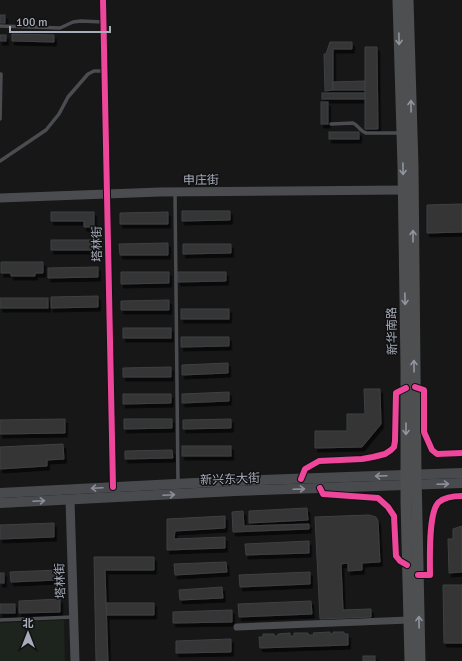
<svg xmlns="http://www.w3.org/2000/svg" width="462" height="661" font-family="Signika,'Noto Sans SC',sans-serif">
  <defs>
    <filter id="shadow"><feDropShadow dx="2.5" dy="4" stdDeviation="0" flood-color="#0009"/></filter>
  </defs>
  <rect width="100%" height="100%" fill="#171717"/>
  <path fill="#1c241d" d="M64,620l1,41h-65v-38z"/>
  <g fill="#353536" stroke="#3f4043" filter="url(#shadow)">
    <rect x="0" y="15" width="5" height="8"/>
    <path d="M12,34l42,1v7l-42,-1z"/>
    <rect x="0" y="35" width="6" height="6"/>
    <path d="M330,42h22v7h-19v41l-8,1 -1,-37h2z"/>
    <path d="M365,47h12l1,82h-13z"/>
    <path d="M365,81v9h-32v-8z"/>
    <rect x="322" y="93" width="43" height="6"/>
    <rect x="321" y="102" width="7" height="22"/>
    <rect x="329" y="132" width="30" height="7"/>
    <path d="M462,204v28l-35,1v-28z"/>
    <path d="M182,211h48v9l-48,1z"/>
    <path d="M51,212h43v15h-10v-6h-33z"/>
    <path d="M168,212v12h-48v-11z"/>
    <rect x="51" y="240" width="46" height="10"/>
    <path d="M168,243v12h-48l-1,-11z"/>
    <path d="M183,244h48v9l-48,1z"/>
    <path d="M1,262h42v11h-8v3h-24v-3h-10z"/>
    <path d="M98,267v10l-50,1v-10z"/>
    <path d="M121,272h48v11l-48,1z"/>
    <path d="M178,272h48v9l-48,1z"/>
    <path d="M98,296v11l-47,1v-11z"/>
    <rect x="0" y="298" width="48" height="10"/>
    <path d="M169,300v10h-48v-9z"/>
    <rect x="181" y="309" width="48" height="10"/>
    <rect x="123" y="328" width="48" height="10"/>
    <path d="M181,337h48v9l-48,1z"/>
    <path d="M228,363v10l-46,2v-10z"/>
    <path d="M171,367v10h-48v-9z"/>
    <path d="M364,389h16l1,35 -19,23 -47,1v-17h32v-17h18z"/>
    <path d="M229,392v9l-47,2v-9z"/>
    <path d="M123,394h48v9l-48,1z"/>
    <path d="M65,419v14l-65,1v-14z"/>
    <path d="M124,419h48v9l-48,1z"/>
    <path d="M231,419v9l-48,1v-9z"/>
    <path d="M63,444l1,15 -17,1v6l-47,3v-22z"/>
    <rect x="182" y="446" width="49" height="10"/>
    <path d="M172,450l1,8 -48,1v-8z"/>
    <path d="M307,508l1,12 -59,3v-12z"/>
    <path d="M243,511l1,15 65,-2v5l-76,3 -1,-20z"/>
    <path d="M369,515l7,2 2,4 2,41 -18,1v7l-14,1v-8l-7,1 2,46 28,-1v8l-51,2 -5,-102z"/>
    <path d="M225,516v12l-50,3 -1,8 51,-2v11l-58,2v-31z"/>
    <path d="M54,523v14l-54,2v-14z"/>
    <path d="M462,526v46l-13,1 -1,-34h5v-10z"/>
    <path d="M309,541v12l-63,2 -1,-11z"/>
    <path d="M94,557h60v13h-49l3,91h-12z"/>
    <path d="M226,562l1,10 -52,3 -1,-11z"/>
    <path d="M58,570v10l-47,2 -1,-10z"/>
    <path d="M310,572v12l-70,3 -1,-12z"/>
    <rect x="0" y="573" width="4" height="10"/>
    <path d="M443,585h19v58h-18z"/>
    <path d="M222,587l1,11 -43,2 -1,-10z"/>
    <path d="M60,599v13l-41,1v-12z"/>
    <path d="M311,601l1,13 -73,3 -1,-13z"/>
    <path d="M106,603h48v12h-47z"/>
    <rect x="0" y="604" width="15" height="9"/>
    <path d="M232,610v12l-59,1v-11z"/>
    <path d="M330,632v2h3v-2h11v2h4v11l-88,3 -1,-11h4v-3h11v2h4v-2l12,-1v3h4v-3h14v2h6l-1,-2z"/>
    <path d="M231,639v13l-55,1v-12z"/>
    <rect x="363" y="656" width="12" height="5"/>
  </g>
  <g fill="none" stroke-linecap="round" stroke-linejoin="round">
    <g stroke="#4a4c50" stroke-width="3.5">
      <path d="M0,26l60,2 13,-6 8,-1 22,1"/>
      <path d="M0,119l1,-45"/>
      <path d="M331,124l22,-1c5,2 7,8 13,10h34"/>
      <path d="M0,161l46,-31 13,-16 9,-17 20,-23 6,-3h10"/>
      <path d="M175,193l3,290"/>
      <path d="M0,620l73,-3"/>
    </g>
    <g stroke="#4a4c50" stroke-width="7">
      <path d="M103,0l10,487"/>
      <path d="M237,627l172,-7"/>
    </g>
    <g stroke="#4a4c50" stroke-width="9">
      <path d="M0,198l160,-6 243,-2"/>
      <path d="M70,500l5,161"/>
    </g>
    <g stroke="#484a4e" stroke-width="10">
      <path d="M0,493l234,-12 228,-8"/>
      <path d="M0,503l235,-12 227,-8"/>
    </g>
    <g stroke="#4d4f51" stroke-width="11">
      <path d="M398,0l5,166 3,200v135l4,160"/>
      <path d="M408,0l5,166 3,308 4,187"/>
    </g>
    <g stroke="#111113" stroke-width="8">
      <g id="cycleway">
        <path d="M103,0l10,487"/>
        <path d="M415,387l9,3v42l8,18 5,4 25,-1"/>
        <path d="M301,479l4,-10 14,-8 43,-2 11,-2 12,-3 6,-4 3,-3 1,-6 1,-48 10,-5"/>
        <path d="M320,488l3,6 55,4 10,9 6,9 2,40 4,5 7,4"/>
        <path d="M418,575h12c0,-15 -2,-64 9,-73 6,-5 15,-6 23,-6"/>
      </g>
    </g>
    <use href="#cycleway" stroke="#ed469a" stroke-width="6"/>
  </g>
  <defs><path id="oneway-shaft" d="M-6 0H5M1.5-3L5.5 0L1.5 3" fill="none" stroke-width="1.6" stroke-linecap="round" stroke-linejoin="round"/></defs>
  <g stroke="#90969f">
    <use href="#oneway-shaft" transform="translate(399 39) rotate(89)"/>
    <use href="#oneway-shaft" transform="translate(411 106) rotate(-91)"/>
    <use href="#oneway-shaft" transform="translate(403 169) rotate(89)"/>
    <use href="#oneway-shaft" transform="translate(413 236) rotate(-90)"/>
    <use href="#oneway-shaft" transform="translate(405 299) rotate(89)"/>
    <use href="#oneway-shaft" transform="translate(414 366) rotate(-91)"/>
    <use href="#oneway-shaft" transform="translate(406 429) rotate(90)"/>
    <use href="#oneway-shaft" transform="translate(419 622) rotate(-91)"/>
  </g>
  <g stroke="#8a8f99">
    <use href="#oneway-shaft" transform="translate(381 476) rotate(178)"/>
    <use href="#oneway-shaft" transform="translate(443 484) rotate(-2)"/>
    <use href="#oneway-shaft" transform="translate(97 488) rotate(177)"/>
    <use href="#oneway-shaft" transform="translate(299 489) rotate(-2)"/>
    <use href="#oneway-shaft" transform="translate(169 495) rotate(-3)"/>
    <use href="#oneway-shaft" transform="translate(39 501) rotate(-3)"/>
  </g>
  <g text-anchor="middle" stroke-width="3" stroke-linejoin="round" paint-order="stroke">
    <g font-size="12" fill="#a6adb9" stroke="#111113">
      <text transform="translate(201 180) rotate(-1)" y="4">申庄街</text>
      <text transform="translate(97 244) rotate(-91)" y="4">塔林街</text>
      <text transform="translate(392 331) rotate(-91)" y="4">新华南路</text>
      <text transform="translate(230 479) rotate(-2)" y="4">新兴东大街</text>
      <text transform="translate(60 581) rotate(-92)" y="4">塔林街</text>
    </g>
  </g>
  <g transform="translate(28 633)" stroke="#111113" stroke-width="3" paint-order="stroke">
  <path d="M0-3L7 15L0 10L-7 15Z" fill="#a6adb9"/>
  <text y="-6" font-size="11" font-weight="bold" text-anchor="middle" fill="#a6adb9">北</text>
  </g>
  <path d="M10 26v6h100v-6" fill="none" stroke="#a6adb9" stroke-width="2"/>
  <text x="16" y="26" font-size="12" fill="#a6adb9" stroke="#111113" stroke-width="3" paint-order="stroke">100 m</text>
</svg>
